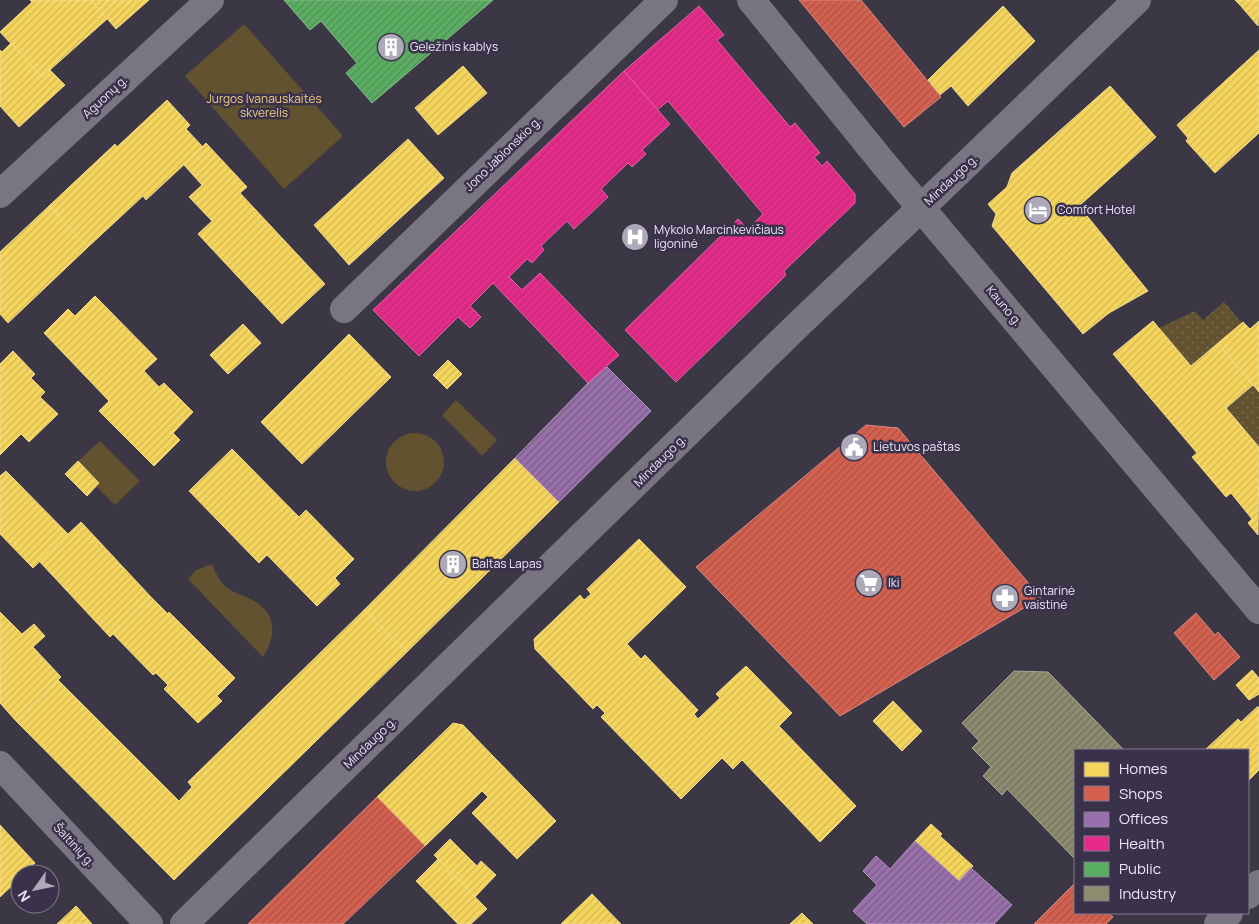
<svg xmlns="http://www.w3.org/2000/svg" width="1259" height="924" font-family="Manrope,sans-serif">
  <defs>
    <pattern id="grass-dots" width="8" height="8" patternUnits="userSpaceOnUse" patternTransform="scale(1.25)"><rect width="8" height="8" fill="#62522f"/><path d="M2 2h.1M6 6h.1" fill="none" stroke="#796b4e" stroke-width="1.8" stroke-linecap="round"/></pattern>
    <pattern id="homes-hatch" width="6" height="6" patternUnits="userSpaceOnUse" patternTransform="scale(1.25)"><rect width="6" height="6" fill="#f6d55c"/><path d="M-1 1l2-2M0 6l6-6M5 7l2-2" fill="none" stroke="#d3b858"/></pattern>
    <pattern id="shops-hatch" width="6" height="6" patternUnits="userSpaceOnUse" patternTransform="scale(1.25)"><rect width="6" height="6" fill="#d6604d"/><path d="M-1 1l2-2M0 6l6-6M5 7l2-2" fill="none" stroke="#a4574c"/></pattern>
    <pattern id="offices-hatch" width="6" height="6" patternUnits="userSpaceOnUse" patternTransform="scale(1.25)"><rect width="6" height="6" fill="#9970ab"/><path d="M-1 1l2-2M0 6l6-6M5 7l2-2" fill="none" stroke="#785f84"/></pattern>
    <pattern id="health-hatch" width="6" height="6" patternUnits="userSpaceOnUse" patternTransform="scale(1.25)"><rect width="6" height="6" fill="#e7298a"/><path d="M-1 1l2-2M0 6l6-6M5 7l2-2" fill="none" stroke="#b73177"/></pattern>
    <pattern id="public-hatch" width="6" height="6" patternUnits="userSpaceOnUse" patternTransform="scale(1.25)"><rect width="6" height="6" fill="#5aae61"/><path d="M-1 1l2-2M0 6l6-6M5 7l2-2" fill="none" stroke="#548e5a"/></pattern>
    <pattern id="industry-hatch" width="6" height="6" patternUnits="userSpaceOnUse" patternTransform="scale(1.25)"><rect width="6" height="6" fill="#8c8c6e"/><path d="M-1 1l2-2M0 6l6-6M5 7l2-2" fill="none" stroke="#747361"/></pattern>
  </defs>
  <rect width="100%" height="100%" fill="#3b3744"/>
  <g fill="url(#grass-dots)">
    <path d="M1224,302l18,21 -51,43 -32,-38 36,-17 8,9z"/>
    <path d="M1253,385l6,7v55l-33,-39z"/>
  </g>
  <g fill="#62522f">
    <path d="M244,24l99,112 -59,53 -99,-113z"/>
    <path d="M456,400l41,40 -15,16 -40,-41z"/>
    <circle cx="415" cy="462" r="29"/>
    <path d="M100,441l40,40 -25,24 -19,-19 3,-3 -21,-22z"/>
    <path d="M212,564c4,9 7,17 14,23 10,8 25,10 34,18 18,15 14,35 3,52l-75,-78 8,-9z"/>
  </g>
  <g fill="url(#homes-hatch)" stroke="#f3da8a">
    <path d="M30,0h61l16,19 -65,58 -42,-45 32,-30z"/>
    <path d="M91,0h58l-33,29z"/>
    <path d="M1235,0h24l-1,26 -18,-21z"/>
    <path d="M1003,6l32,35 -67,65 -17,-20 -11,9 -12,-15z"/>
    <path d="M11,43l31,34 8,-7 15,15 -46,42 -19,-21v-56l2,2z"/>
    <path d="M1259,50v83l-44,40 -29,-32 2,-3 -11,-13z"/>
    <path d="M463,66l24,27 -49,42 -23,-27z"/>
    <path d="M1110,86l46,51 -77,69 69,85 -39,22 -26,21 -91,-108 4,-12 -8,-10 19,-17 5,-14z"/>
    <path d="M167,100l23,25 -4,4 17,18 -57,53 -3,-4 -55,51 -39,-41 66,-62 2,3z"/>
    <path d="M408,139l36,39 -95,87 -35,-40z"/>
    <path d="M206,143l41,44 -7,6 85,91 -43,40 -84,-90 14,-13 -23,-24 13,-12 -18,-20z"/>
    <path d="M49,206l39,41 -80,76 -8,-9v-62z"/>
    <path d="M95,296l62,63 -13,12 15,16 5,-4 29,29 -20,21 7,7 -26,26 -55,-55 10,-10 -65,-68 24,-24 7,7z"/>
    <path d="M1153,321l38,45 27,-23 35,42 -27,23 33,39 -1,88 -10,-12 4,-4 -21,-26 -5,4 -34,-40 5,-4 -84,-99z"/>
    <path d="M1259,321v71l-41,-49 25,-21 7,7z"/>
    <path d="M243,324l18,19 -33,31 -18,-19z"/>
    <path d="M349,334l42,43 -89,87 -41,-42z"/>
    <path d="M13,351l22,23 -4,4 14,14 -5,5 18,17 -29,28 -8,-8 -21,21v-91z"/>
    <path d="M448,360l14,14 -15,15 -14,-14z"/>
    <path d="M232,449l67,68 7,-7 48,49 -19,19 5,6 -23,22 -50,-51 -8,8 -70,-72z"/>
    <path d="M515,458l44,44 -152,150 -43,-42z"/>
    <path d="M78,461l21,22 -12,13 -22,-22z"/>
    <path d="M6,471l62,63 -35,34 -33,-34v-58z"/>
    <path d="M81,522l70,75 -41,40 -71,-76z"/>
    <path d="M639,539l47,48 -59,57 14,15 4,-4 53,55 -4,4 4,5 22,-21 -4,-4 30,-28 46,47 -13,13 77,80 -36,36 -78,-82 -9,9 -11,-11 -41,41 -80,-82 4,-4 -8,-8 -4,4 -58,-60 -1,-10 46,-44 4,5 7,-6 -4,-5z"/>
    <path d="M151,597l17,17 1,-2 66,66 -18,18 5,5 -24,22 -34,-34 4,-4 -12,-12 -3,2 -40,-41z"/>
    <path d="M364,610l43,42 -233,228 -158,-159 42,-41 121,121 13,-14 -4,-5z"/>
    <path d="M0,612l22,22 12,-10 11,12 -12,11 28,30 -45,44 -16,-18z"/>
    <path d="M1252,670l7,8v16l-10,6 -13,-15z"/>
    <path d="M893,701l29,30 -20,20 -29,-30z"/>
    <path d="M1257,707h2v63l-11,11v-31h-43l33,-31 3,3z"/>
    <path d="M453,723l10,2 93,96 -39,38 -45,-46 16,-16 -6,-6 -57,55 -48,-49z"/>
    <path d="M931,824l11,10 -2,2 33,30 -14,15 -44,-40z"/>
    <path d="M0,825l35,38 -11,11h-4v4l-20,19z"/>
    <path d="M450,839l27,27 4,-5 15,14 -21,22 -41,-42z"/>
    <path d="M438,859l49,50 -16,15h-13l-42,-43z"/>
    <path d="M592,894l29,30h-60l1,-1z"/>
    <path d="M76,906l16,18h-35l17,-16z"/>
    <path d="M802,913l11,11h-23z"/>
  </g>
  <g fill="url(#shops-hatch)" stroke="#dd8880">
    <path d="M799,0h62l80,97 -37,30z"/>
    <path d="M866,425l32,3 143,170 -201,118 -144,-149z"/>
    <path d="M1196,613l19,22 3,-3 22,25 -26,23 -40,-47z"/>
    <path d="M377,797l48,49 -82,78h-95z"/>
    <path d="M1075,883v30h33l5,4 -7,7h-72z"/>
  </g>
  <g fill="url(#offices-hatch)" stroke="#b294c2">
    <path d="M607,367l44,44 -92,91 -44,-44 73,-75z"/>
    <path d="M915,841l44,40 12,-13 41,37 -18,19h-127l-14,-13 24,-26 -14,-14 13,-15 14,13z"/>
  </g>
  <g fill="url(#health-hatch)" stroke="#e862ab">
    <path d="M699,6l25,29 -7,5 73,87 5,-4 25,30 -6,4 8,9 5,-5 28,33v9l-71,68 2,4 -15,15 -95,92 -51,-52 113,-111 10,10 15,-15 -95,-113 -11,9 -33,-39z"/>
    <path d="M624,71l46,53 -28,26 4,4 -14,13 -4,-4 -27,26 7,8 -34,32 -7,-8 -26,25 3,4 -12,13 -5,-4 -18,18 13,13 18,-17 79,82 -31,28 -95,-100 -23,23 11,11 -11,11 -12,-11 -39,39 -46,-46z"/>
  </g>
  <path fill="url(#public-hatch)" stroke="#86bf8e" d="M284,0h209l-121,103 -26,-30 11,-10 -36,-42 -11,9z"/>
  <path fill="url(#industry-hatch)" stroke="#a9a797" d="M1014,671l34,1 76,78h-49v109l-68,-70 -5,6 -19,-19 8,-9 -19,-19 7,-7 -17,-18z"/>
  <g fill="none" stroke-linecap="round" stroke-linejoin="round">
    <g stroke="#797582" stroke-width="28">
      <path d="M0,194l210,-194"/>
      <path d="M922,207l215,-207"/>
      <path d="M344,309l320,-309"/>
      <path d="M0,765l149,159"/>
      <path d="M1248,895l11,-11"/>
      <path d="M1218,924l11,-11"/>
    </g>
    <g stroke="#787480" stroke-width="28">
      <path d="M751,0l133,164 375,446"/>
      <path d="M184,924l617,-602 121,-115"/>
    </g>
  </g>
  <defs>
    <g id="building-disc" transform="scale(1.4375)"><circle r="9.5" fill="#aea9b8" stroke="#3a314a"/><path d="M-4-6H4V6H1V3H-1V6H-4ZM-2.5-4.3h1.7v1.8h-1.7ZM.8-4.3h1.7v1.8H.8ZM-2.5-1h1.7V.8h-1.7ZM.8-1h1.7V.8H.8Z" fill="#fff"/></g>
    <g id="hotel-disc" transform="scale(1.4375)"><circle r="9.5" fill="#aea9b8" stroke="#3a314a"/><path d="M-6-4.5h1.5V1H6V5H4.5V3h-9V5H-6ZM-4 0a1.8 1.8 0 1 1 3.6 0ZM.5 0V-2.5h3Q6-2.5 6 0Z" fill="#fff"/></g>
    <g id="hospital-disc" transform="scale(1.4375)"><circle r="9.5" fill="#aea9b8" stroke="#3a314a"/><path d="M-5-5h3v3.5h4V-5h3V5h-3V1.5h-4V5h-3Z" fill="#fff"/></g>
    <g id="civic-disc" transform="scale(1.4375)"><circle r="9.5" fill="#aea9b8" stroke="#3a314a"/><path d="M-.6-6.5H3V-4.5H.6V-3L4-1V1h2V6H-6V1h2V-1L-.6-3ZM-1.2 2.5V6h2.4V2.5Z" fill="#fff"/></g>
    <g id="supermarket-disc" transform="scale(1.4375)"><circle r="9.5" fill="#aea9b8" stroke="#3a314a"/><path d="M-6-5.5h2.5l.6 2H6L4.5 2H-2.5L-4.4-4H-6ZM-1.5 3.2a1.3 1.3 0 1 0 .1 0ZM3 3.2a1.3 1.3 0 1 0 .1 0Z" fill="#fff"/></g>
    <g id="pharmacy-disc" transform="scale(1.4375)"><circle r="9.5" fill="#aea9b8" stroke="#3a314a"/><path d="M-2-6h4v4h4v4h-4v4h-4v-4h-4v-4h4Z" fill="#fff"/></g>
  </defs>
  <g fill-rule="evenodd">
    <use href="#building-disc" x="391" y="47"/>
    <use href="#hotel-disc" x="1038" y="210"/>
    <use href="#hospital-disc" x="635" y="237"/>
    <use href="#civic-disc" x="854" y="447"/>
    <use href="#building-disc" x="453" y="564"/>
    <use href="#supermarket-disc" x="869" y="583"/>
    <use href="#pharmacy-disc" x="1005" y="598"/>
  </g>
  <g text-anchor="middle" stroke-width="5" stroke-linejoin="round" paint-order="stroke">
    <g font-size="12" fill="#ece7f7" stroke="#3a314a" text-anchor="start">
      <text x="410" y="51">Geležinis kablys</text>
      <text x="1057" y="214">Comfort Hotel</text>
      <text x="654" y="234">Mykolo Marcinkevičiaus<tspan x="654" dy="14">ligoninė</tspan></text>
      <text x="873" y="451">Lietuvos paštas</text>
      <text x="472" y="568">Baltas Lapas</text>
      <text x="888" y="587">Iki</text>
      <text x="1024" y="595">Gintarinė<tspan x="1024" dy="14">vaistinė</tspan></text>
    </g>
    <g font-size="12" fill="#ece7f7" stroke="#3a314a">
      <text transform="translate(105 97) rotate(-43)" y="4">Aguonų g.</text>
      <text transform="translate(503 154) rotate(-44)" y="4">Jono Jablonskio g.</text>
      <text transform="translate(951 180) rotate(-43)" y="4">Mindaugo g.</text>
      <text transform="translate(1004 306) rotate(50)" y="4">Kauno g.</text>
      <text transform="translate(660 461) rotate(-45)" y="4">Mindaugo g.</text>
      <text transform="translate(370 743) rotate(-44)" y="4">Mindaugo g.</text>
      <text transform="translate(74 845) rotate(47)" y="4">Šaltinių g.</text>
    </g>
    <g font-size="12" fill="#eecc7e" stroke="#3a314a">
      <text x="264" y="103">Jurgos Ivanauskaitės<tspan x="264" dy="14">skverelis</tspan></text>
    </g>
  </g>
  <rect x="1074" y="749" width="175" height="165" fill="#3a314a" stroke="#817a8f"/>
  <rect x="1084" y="762" width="25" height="15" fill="#f6d55c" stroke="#817a8f"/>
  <text x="1119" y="774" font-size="15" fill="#ece7f7">Homes</text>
  <rect x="1084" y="786" width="25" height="15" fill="#d6604d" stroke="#817a8f"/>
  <text x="1119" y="799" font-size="15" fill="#ece7f7">Shops</text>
  <rect x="1084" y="812" width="25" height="15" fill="#9970ab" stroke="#817a8f"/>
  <text x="1119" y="824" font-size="15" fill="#ece7f7">Offices</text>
  <rect x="1084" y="836" width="25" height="15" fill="#e7298a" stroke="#817a8f"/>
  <text x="1119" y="849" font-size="15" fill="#ece7f7">Health</text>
  <rect x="1084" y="862" width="25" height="15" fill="#5aae61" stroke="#817a8f"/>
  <text x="1119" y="874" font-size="15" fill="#ece7f7">Public</text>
  <rect x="1084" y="886" width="25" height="15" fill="#8c8c6e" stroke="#817a8f"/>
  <text x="1119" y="899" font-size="15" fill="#ece7f7">Industry</text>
  <g transform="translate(35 889) rotate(237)"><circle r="24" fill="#3a314a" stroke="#817a8f"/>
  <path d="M0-4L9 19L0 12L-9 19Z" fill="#aea9b8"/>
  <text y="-8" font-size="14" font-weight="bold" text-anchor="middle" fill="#ece7f7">N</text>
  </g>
</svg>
